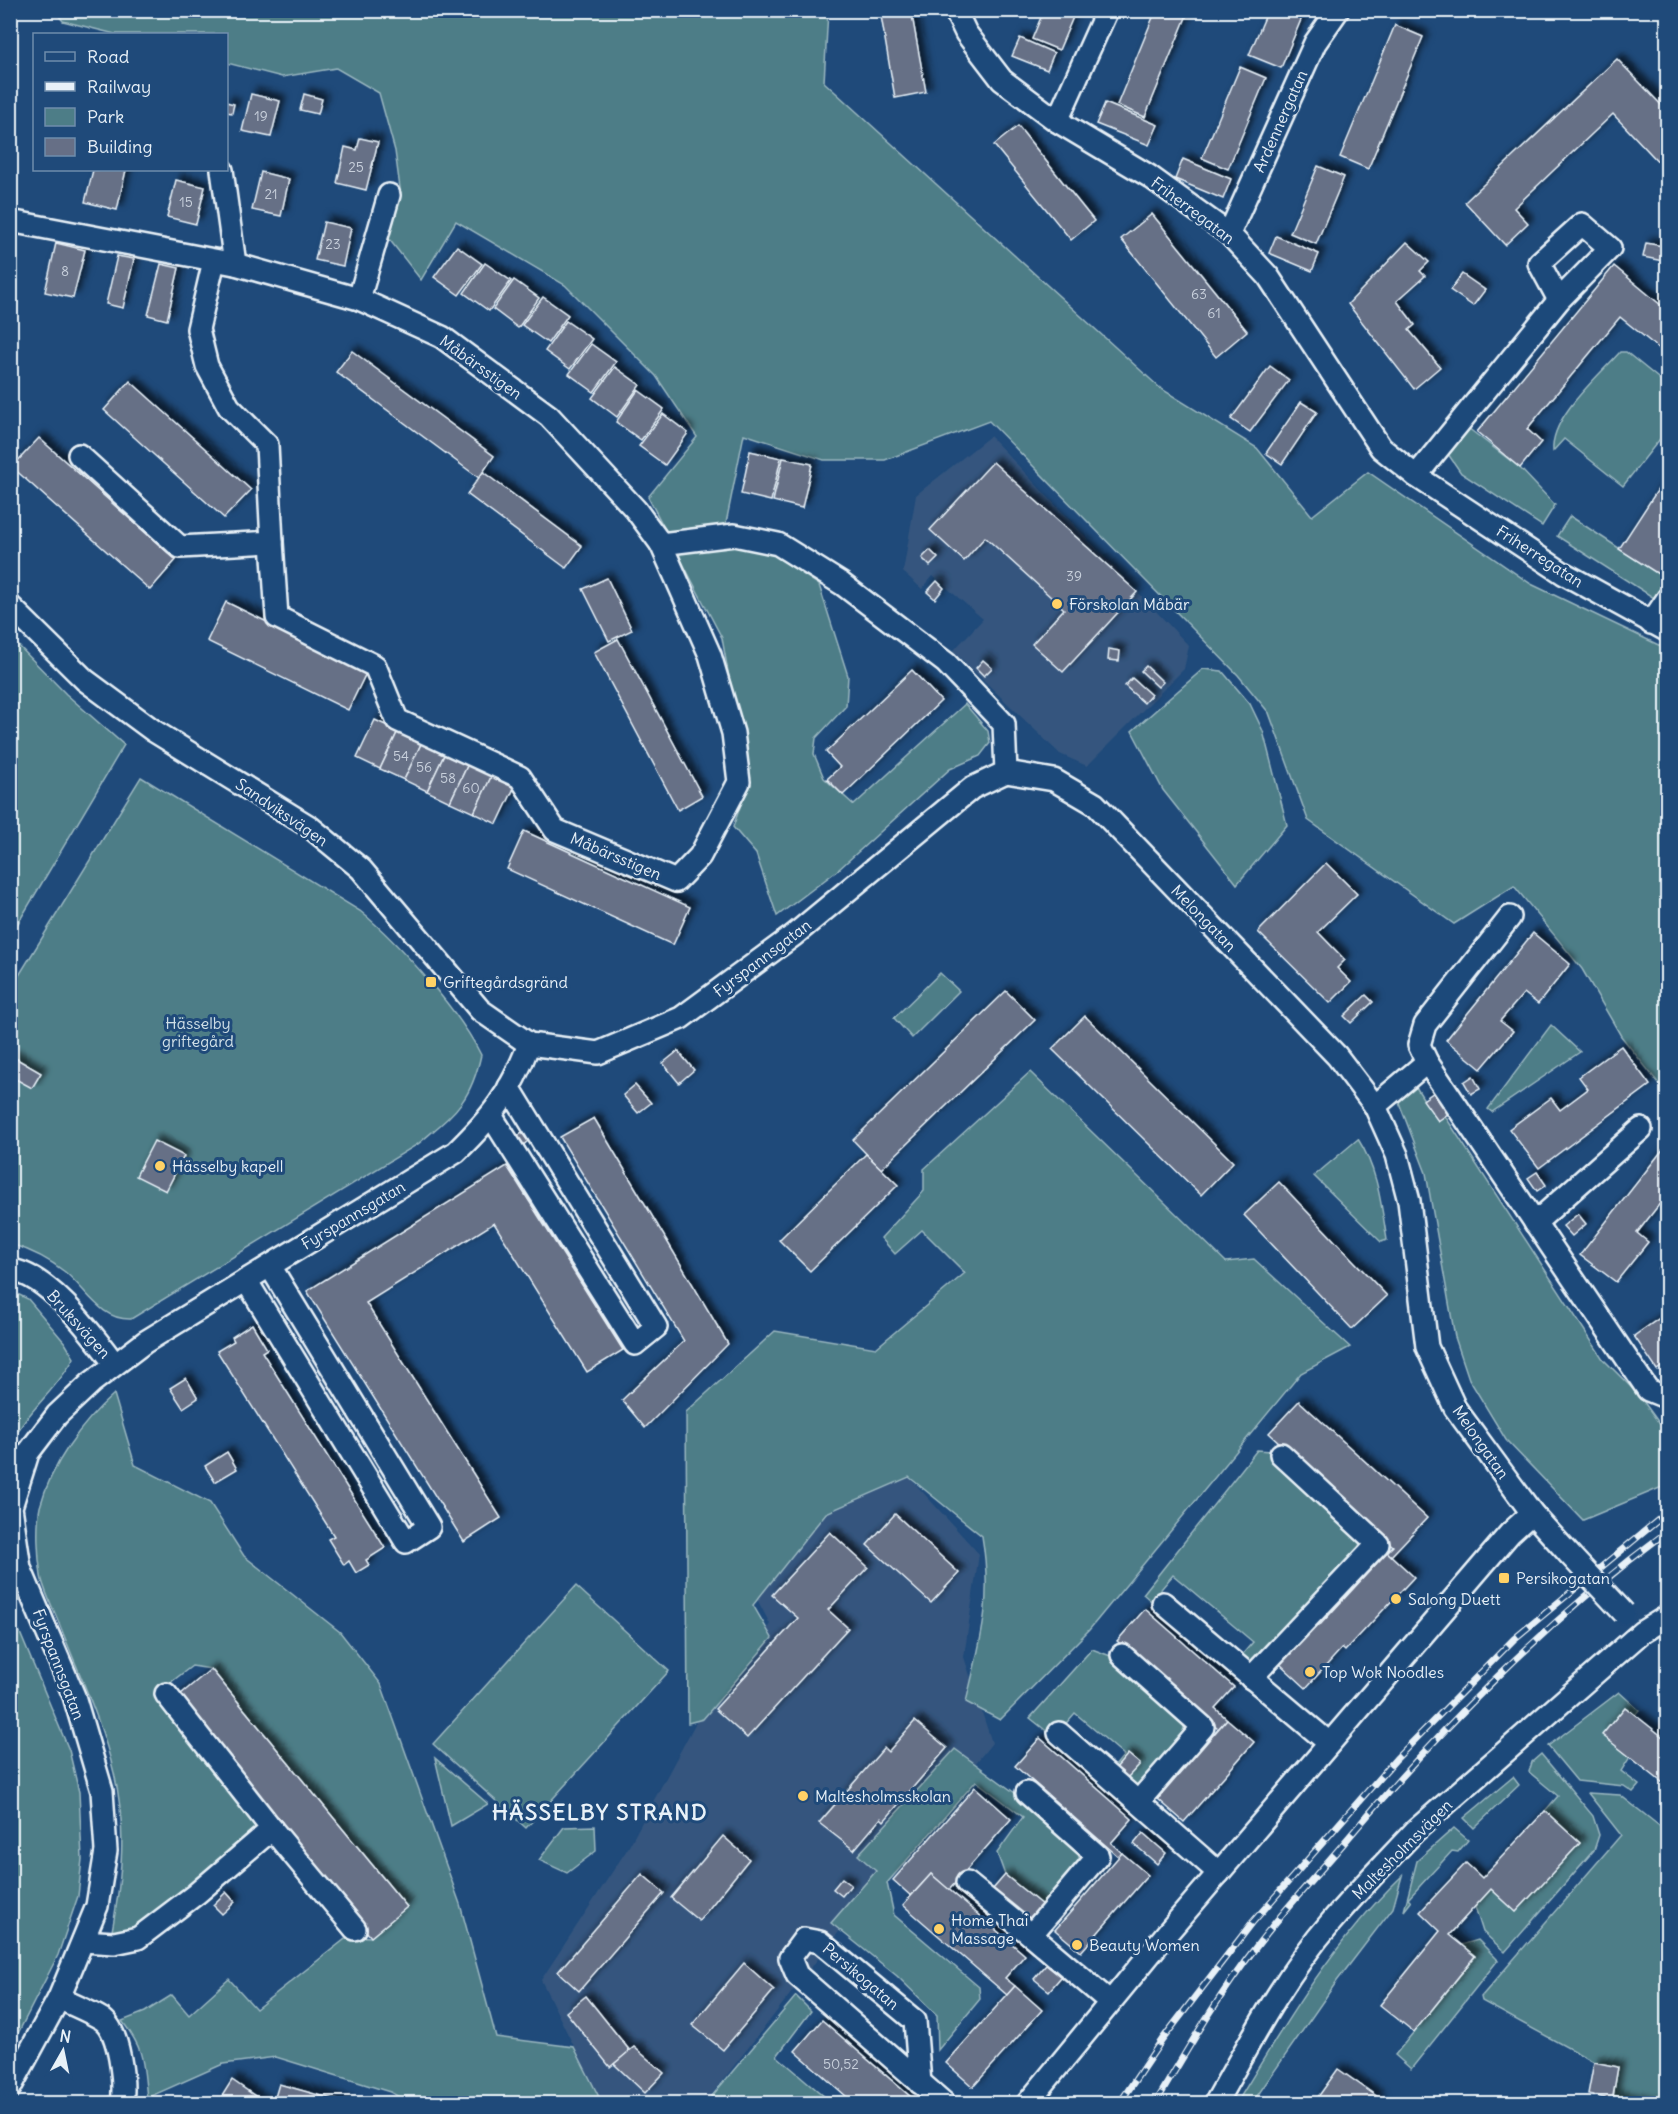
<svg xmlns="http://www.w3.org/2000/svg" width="1678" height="2114" font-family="Delius,sans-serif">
  <defs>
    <filter id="shadow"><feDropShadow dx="5.5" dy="-5.5" stdDeviation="3" flood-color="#0009"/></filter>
  </defs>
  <rect width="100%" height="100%" fill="#1f4a7a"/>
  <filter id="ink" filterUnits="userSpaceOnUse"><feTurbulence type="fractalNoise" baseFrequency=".0167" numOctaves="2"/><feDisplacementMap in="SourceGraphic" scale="12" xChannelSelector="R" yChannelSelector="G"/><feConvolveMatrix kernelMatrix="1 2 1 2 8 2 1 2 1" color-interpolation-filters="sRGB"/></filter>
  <g filter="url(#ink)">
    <g fill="#34557e">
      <path d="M990,436l199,210 -5,23 -97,97 -27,-12 -107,-103 30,-32 -50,-43 -11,13 -19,-17 13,-77z"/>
      <path d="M850,1412l129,142 -15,103 28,86 -150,185 -137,175h-103l-61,-123 87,-132 73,-135 69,-89 -31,-59z"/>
    </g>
    <g fill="#4d7d87" stroke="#9ab7c0" stroke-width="1.5">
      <path d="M55,11h773l-4,71 336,306 97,60 55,68 56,-44 163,112 136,65v445l-46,-58 -39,-67 -68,-83 -60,38 -146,-104 -39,-107 -31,-38 -249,-254 -104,39h-61l-80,-26 -18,89 93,62 29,91 -2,30 -30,32 -2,16 10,24 30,27 111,-101 23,27 2,12 -10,13 -30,13 -112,101 -61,46 -21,-62 -23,-27 15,-43 -26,-146 -74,-141 49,-60 -41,-61 -91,-91 -109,-64 -35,59 -32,-41 11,-51 -5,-37 -16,-58 -43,-25 -54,9 -55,-14 -1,-29h-111l-52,-13z"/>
      <path d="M1620,352h6l42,34 -1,44 -44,56 -59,-47 -11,12c-3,-34 45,-74 67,-99z"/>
      <path d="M1468,428l52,40 35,37 -13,21 -81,-53 -13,-19z"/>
      <path d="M1570,516l96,63 -12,19 -97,-62z"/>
      <path d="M11,638l55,56 58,51 -113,190z"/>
      <path d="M1203,669l19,2 28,33 13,27 24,94 -50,59 -74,-94 -31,-59z"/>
      <path d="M141,777l219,134c38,31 100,101 121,144 -11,49 -27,58 -63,89l-287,175c-31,1 -44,-29 -66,-47 -16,-13 -35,-22 -54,-28l-1,-254z"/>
      <path d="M940,973l19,18 -47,47 -18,-20z"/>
      <path d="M1551,1025l29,27 -88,60 -4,-3z"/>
      <path d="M1030,1072l196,190 28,-3 96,88 -49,26 -212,257 -89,90 -34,-18c15,-63 27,-101 16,-166l-73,-59 -83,36 -73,92 19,33 -69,81 -15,4 -2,-311 89,-81 101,17 89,-75 -43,-43 -27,24 -14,-16 43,-47v-22z"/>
      <path d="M1416,1087l8,13 21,16 158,243 35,35 29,40v51l-84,35 -77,-80 -37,-61 -14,-42 -29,-164 -28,-73z"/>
      <path d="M1358,1139c20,31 23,65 29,101l-6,2 -67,-66z"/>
      <path d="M11,1291l17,8 37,44 9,15c-17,32 -48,53 -63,86z"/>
      <path d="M114,1394l21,71 75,38 34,53 96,76 41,52 79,220 36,133 78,10 28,56h-192l-20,-11 -114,-35 -53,7 -76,34c-4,-36 -2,-48 -25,-77l23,-9 27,-17 17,20 40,-36 27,30 93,-73 22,1 36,-30 -196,-238 -19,-3 -35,27 31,39 -4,3 57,63 -3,4 21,25 -4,11 -130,97 -13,-4c10,-54 15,-104 2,-158 -12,-52 -36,-101 -55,-150 -6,-15 -15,-32 -18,-47 -3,-19 -5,-50 -1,-69 11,-42 42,-85 74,-113z"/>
      <path d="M1257,1450l14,1 85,76 4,16 -4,14 -102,109 -13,-10 12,-14 -80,-67 -22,26 -8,-7z"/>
      <path d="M576,1586l93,85 -143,157 -93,-84z"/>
      <path d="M10,1609l59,141 10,42 3,67 -4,37 -20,59 -47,92z"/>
      <path d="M1092,1649l29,11 63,58c4,28 -25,49 -42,68h-13l-18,-15 13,-16 -49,-42 -21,24 -24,-19z"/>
      <path d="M1619,1692l20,18 -4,5 -10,-8 -22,28 27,22 -9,14 18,14 -6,7 -9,-6 -47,-5 -29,-35z"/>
      <path d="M955,1749l60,44 58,49 6,11v17l-41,47 -4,-2 7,-10 -36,-30 -8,-22 26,-36 -47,-36 -89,102 7,32 85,72 1,12 -42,51 -1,-35 -40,-39 -66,-53 45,-52 -18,-16z"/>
      <path d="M1541,1754l52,62 6,19 -5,15 -89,102 -22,-20 -8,-25 16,-18 25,23 64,-69 -35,-32 13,-15 -29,-24 3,-10z"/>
      <path d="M435,1758l53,46 -37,22z"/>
      <path d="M1513,1777l6,8 -45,43 -10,-10z"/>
      <path d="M1588,1793l32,2 47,37v271l-54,-7 5,-29 -24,-5 -112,-61 -1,-4 140,-162z"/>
      <path d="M595,1826l1,25 -29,22 -28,-13 25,-33z"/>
      <path d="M1454,1828l14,12 -10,12 -6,-1 -44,48 3,3 -7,9 13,-50z"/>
      <path d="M1402,1876l-9,32 -56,73 -82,118 -17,2c48,-80 96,-160 164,-225z"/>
      <path d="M1478,1940l20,20 -87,109 -16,-14 80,-98 -14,-12z"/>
      <path d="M796,1996l15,15 -34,45 55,47h-126z"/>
    </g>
    <g fill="#666f86" stroke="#e8f1f8" stroke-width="1.5" filter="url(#shadow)">
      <path d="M880,10h31l15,82 -31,6z"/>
      <path d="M1044,10h32l-17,40 -27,-11z"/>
      <path d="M1156,10h33l-44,107 -28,-12z"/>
      <path d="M1268,10h37l-24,58 -32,-13z"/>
      <path d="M1395,25l28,12 -55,132 -28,-12z"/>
      <path d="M1020,38l34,15 -7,17 -35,-14z"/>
      <path d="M1617,59l51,53v60l-55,-58 -99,94 14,15 -23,22 -40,-43z"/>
      <path d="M1240,67l26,11 -38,91 -26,-11z"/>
      <path d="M251,94l29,7 -9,36 -29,-6z"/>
      <path d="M304,94l18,5 -4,15 -18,-4z"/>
      <path d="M226,102l8,2 -2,9 -6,-1z"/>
      <path d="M1105,103l53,22 -9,20 -53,-21z"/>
      <path d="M1018,126l76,95 -23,19 -77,-95z"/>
      <path d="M360,138l18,4 -12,48 -29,-7 8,-36 12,3z"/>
      <path d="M1183,159l48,20 -8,20 -48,-20z"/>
      <path d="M1318,166l26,11 -28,67 -26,-11z"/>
      <path d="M93,170h33l-9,40 -32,-8z"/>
      <path d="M261,172l28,7 -8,37 -29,-6z"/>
      <path d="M176,180l29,7 -9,37 -29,-7z"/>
      <path d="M1152,214l95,117 -31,26 -95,-118z"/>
      <path d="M324,222l27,6 -8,38 -28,-6z"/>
      <path d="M1276,236l43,18 -7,17 -43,-18z"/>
      <path d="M1407,242l22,20 -9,9 5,5 -28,25 18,24 -6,5 31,37 -26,22 -66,-85z"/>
      <path d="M56,243l29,7 -12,48 -28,-6z"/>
      <path d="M1646,243l22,4v15l-25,-5z"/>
      <path d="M457,246l25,18 -23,31 -25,-18z"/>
      <path d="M117,256l17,3 -11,49 -17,-4z"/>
      <path d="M485,263l26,18 -22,30 -25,-18z"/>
      <path d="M161,264l18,4 -12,52 -19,-5z"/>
      <path d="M1614,266l54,45v45l-48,-39 -93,112 14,13 -21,26 -43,-36z"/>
      <path d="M1462,274l23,16 -12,16 -23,-16z"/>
      <path d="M514,280l25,18 -21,30 -25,-19z"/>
      <path d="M543,297l25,18 -20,28 -26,-18z"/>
      <path d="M566,321l26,18 -22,30 -25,-18z"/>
      <path d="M591,344l25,18 -22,30 -25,-18z"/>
      <path d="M352,351l142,105 -15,22 -143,-106z"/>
      <path d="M1270,366l19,14 -39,52 -19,-13z"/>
      <path d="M615,367l25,18 -23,32 -25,-19z"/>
      <path d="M130,381l121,109 -27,28 -120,-108z"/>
      <path d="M638,390l26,19 -23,31 -25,-18z"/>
      <path d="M1301,402l16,10 -35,52 -16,-11z"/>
      <path d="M663,414l25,19 -23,32 -26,-19z"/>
      <path d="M39,438l137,122 -26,30 -138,-123z"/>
      <path d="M750,451l31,7 -10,43 -30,-7z"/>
      <path d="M783,458l29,6 -10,44 -29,-7z"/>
      <path d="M993,462l144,130 -74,80 -31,-28 32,-35 -79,-72 -21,24 -34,-31z"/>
      <path d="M483,472l99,74 -16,22 -99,-74z"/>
      <path d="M1668,474v103l-2,2 -47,-30z"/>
      <path d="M930,550l8,8 -8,8 -8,-8z"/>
      <path d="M607,578l25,52 -23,11 -26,-52z"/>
      <path d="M937,581l7,7 -9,11 -8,-7z"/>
      <path d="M226,602l141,69 -19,39 -141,-69z"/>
      <path d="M618,639l84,157 -24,14 -84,-158z"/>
      <path d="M1109,649l11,2 -1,10 -11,-1z"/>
      <path d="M983,660l9,8 -8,8 -8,-8z"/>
      <path d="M1146,666l17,16 -5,5 -17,-16z"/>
      <path d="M912,670l29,31 -98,94 -16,-16 13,-12 -14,-15z"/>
      <path d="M1132,678l19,17 -7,8 -19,-17z"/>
      <path d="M375,720l23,11 -18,38 -23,-11z"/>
      <path d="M398,731l24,11 -18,38 -24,-11z"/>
      <path d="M422,742l23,11 -18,38 -23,-11z"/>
      <path d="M445,753l23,11 -18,38 -23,-11z"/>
      <path d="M468,764l24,11 -18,38 -24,-11z"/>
      <path d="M492,775l23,11 -18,38 -23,-11z"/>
      <path d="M524,831l166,76 -17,38 -166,-76z"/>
      <path d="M1326,863l31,31 -39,38 27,28 -8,8 14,14 -21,21 -72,-71z"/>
      <path d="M1533,933l37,31 -32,40 -14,-11 -24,28 13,10 -32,38 -35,-29z"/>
      <path d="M1006,991l29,29 -154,149 -28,-29z"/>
      <path d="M1366,995l7,7 -22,21 -7,-7z"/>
      <path d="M1085,1016l148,146 -32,33 -149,-146z"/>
      <path d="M1621,1046l29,39 -111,83 -30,-39 42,-31 9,12 28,-21 -9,-12z"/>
      <path d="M678,1051l16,19 -15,13 -16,-20z"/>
      <path d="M10,1055l31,18 -9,15 -22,-12z"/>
      <path d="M1473,1076l7,13 -9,5 -7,-12z"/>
      <path d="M635,1085l16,18 -13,10 -15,-18z"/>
      <path d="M1437,1090l15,21 -14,10 -15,-21z"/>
      <path d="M594,1118l134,226 -83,84 -23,-28 62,-59 -124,-204z"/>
      <path d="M522,1133l6,8 -8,7 -7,-8z"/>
      <path d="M154,1141l30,15 -18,35 -30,-15z"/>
      <path d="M1668,1143v56l-3,-2 -28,36 11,9 -32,40 -36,-27z"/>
      <path d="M866,1154l32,31 -88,86 -31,-31z"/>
      <path d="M507,1166l116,184 -36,22 -93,-149 -128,80 135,215 -37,24 -157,-251z"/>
      <path d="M1537,1172l9,13 -9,6 -9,-13z"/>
      <path d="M1279,1182l108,114 -35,33 -108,-114z"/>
      <path d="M1578,1214l8,10 -14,12 -9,-10z"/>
      <path d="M1668,1259v19l-10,-9z"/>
      <path d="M1667,1313l1,49 -11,8 -23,-34z"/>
      <path d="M252,1324l15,25 -5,3 123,196 -19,12 3,5 -13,8 -7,-12 -5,4 -16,-26 6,-3 -117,-185 17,-10 -2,-4z"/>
      <path d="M186,1378l12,20 -15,10 -13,-20z"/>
      <path d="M1299,1401l128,117 -36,38 -4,-4 6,-6 -124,-113z"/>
      <path d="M227,1452l10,17 -22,13 -10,-16z"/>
      <path d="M895,1514l64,59 -28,30 -64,-58z"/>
      <path d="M830,1532l38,35 -40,43 20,18 -101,110 -32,-29 83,-91 -26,-23z"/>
      <path d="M1387,1552l27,25 -69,74 -3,-3 -36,40 -26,-24 37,-41 2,3z"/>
      <path d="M1145,1609l89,78 -19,21 12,11 -9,10 -101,-88z"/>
      <path d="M211,1669l196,238 -36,30 -196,-238z"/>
      <path d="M1625,1707l43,34v46l-66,-52z"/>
      <path d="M1227,1719l27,23 -70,80 -26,-23z"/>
      <path d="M915,1721l32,27 -63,73 -3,-3 -27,32 -35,-27 65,-75 4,4z"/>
      <path d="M1040,1738l92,81 -21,24 11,10 -3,4 -104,-91z"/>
      <path d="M1128,1754l12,10 -13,14 -11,-10z"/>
      <path d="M975,1787l36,32 -62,71 -18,-16 -20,22 -18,-16z"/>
      <path d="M1545,1811l35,32 -64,69 -25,-23 -42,46 26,21 -61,76 -34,-27 60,-74 -20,-19 46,-49 16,15z"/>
      <path d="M1143,1833l23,20 -9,11 -23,-20z"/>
      <path d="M723,1836l26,23 -50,62 -28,-23z"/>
      <path d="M1122,1853l26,22 -67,77 -26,-22z"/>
      <path d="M642,1874l22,19 -85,98 -21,-19z"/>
      <path d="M931,1874l94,81 -20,23 10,8 -8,9 -104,-90z"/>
      <path d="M1005,1875l37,30 -13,15 -36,-31z"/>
      <path d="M842,1878l9,7 -9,11 -9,-7z"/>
      <path d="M226,1892l9,10 -13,12 -9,-9z"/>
      <path d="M744,1963l30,27 -51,60 -31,-25z"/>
      <path d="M1046,1965l15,12 -12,14 -15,-12z"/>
      <path d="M1015,1986l27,24 -69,77 -27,-24z"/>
      <path d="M586,1996l44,55 -20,16 -44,-55z"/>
      <path d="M822,2020l90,78 -4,6h-53l-60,-53z"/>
      <path d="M634,2047l30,26 -19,20 -31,-29z"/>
      <path d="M1594,2062l24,5 -5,29 41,8h-50l1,-6 -17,-4z"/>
      <path d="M1338,2069l41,29 -5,6h-61z"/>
      <path d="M232,2080l29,20 8,4h-52z"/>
      <path d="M279,2084l71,20h-77z"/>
    </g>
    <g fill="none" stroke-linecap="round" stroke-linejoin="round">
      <g stroke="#e8f1f8" stroke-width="26">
        <g id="street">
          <path d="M955,10l11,23 36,47 55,41 92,55 80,58 39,42 113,172 35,28 147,97 105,58"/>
          <path d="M1057,121l50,-111"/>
          <path d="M222,170l13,94"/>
          <path d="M10,221l225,43 124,35 83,38 107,79 87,94 25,34 73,-9 44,9 64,40 104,79 58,61 2,48"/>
          <path d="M1229,234l86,-191 23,-33"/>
          <path d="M359,299l30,-104"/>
          <path d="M79,455l101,92 92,-5 -5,-97 -38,-38 -22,-41 -9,-37 16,-68"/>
          <path d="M1416,476l143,-176 51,-52 -28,-24 -43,39 20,37"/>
          <path d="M272,542l5,75 98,49 22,54 123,57 35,53 121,51 24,-25 39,-74 -6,-49 -23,-78 -49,-111"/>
          <path d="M10,606l75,74 69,51 156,96 51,42 119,141 49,34 69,9 83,-35 113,-83 178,-147 34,-16"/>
          <path d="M1651,623l17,-25"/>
          <path d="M1006,772l48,8 41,24 242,252 38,50 22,49 12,46 18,146 28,61 77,105 37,41"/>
          <path d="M1427,1062l221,328 20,8"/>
          <path d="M1375,1106l52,-44 -8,-17 6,-20 85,-108"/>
          <path d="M492,1117l143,227 21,-17 -147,-240"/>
          <path d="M1535,1223l106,-94"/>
          <path d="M10,1270c38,4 82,64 104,93"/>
          <path d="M246,1280l160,262 23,-15 -159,-261"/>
          <path d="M1163,1603l166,140"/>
          <path d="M1122,1655l81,72 -65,75 81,71"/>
          <path d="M1251,1678l127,-134 -97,-90"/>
          <path d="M1059,1733l79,69"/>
          <path d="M1027,1793l71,63 -67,79 79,67"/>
          <path d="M272,1829l83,100"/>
          <path d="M967,1883l64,52"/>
          <path d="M83,1941l31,2 24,-5 58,-44 76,-65 -106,-135"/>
          <path d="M59,1998c14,7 30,13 43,21 18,12 23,65 20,85"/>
          <path d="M920,2083l-5,-62 -95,-79 -16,-3 -14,19 7,17 148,129"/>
          <path d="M10,2088l49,-90 38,-92 9,-55 -4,-60 -28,-95 -54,-128 -9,-61 17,-54 29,-38 34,-32 54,-41 311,-190c37,-36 54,-58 73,-108"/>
          <path d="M1027,2104l141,-172 342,-399 22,-20"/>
          <path d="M1215,2104c35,-62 69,-128 116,-182 26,-31 56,-61 84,-91l227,-199 26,-16"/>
        </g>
      </g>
      <use href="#street" stroke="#1f4a7a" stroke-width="21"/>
      <g stroke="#e8f1f8" stroke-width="7">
        <g id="rail">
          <path d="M1119,2104l43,-64 90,-117 144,-164 118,-120 154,-127"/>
          <path d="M1155,2104c32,-54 63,-108 101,-157 27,-36 59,-70 88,-104 97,-115 202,-222 324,-312"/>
        </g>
      </g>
      <use href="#rail" stroke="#1f4a7a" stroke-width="4.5" stroke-dasharray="14" stroke-linecap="butt"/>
      <g stroke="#e8f1f8" stroke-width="26" stroke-linecap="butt">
        <path id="street-bridge" d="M1569,1554l55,59"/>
      </g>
      <use href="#street-bridge" stroke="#1f4a7a" stroke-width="21"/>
    </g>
  </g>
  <g fill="#ffd166" stroke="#1f4a7a" stroke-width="2">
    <circle cx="1057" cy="604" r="6"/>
    <rect x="425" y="976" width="12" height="12" rx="3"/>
    <circle cx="160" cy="1166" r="6"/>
    <rect x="1498" y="1572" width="12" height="12" rx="3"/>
    <circle cx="1396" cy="1599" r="6"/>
    <circle cx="1310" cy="1672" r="6"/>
    <circle cx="803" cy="1796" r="6"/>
    <circle cx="939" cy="1929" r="6"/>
    <circle cx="1077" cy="1945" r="6"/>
  </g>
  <g text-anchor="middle" stroke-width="6" stroke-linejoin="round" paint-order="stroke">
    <g font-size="14" fill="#c8d0dc">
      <text x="261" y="121">19</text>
      <text x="356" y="172">25</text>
      <text x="271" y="199">21</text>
      <text x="186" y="207">15</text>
      <text x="333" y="249">23</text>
      <text x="65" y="276">8</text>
      <text x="1199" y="299">63</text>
      <text x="1214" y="318">61</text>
      <text x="1074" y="581">39</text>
      <text x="401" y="761">54</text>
      <text x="424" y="772">56</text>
      <text x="448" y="783">58</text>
      <text x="471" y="793">60</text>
      <text x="841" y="2069">50,52</text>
    </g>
    <g font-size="16" fill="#e8f1f8" stroke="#1f4a7a">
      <text transform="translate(1280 121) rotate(-66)" y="6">Ardennergatan</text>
      <text transform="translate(1193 210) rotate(37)" y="6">Friherregatan</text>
      <text transform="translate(481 367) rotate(36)" y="6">Måbärsstigen</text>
      <text transform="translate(1540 556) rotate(33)" y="6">Friherregatan</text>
      <text transform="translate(282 812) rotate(34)" y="6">Sandviksvägen</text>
      <text transform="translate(616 856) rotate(23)" y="6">Måbärsstigen</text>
      <text transform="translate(1204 918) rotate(46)" y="6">Melongatan</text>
      <text transform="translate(762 958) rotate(-37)" y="6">Fyrspannsgatan</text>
      <text transform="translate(353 1215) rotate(-31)" y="6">Fyrspannsgatan</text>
      <text transform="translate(79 1324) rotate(48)" y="6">Bruksvägen</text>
      <text transform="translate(1481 1442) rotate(55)" y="6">Melongatan</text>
      <text transform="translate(59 1664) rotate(69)" y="6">Fyrspannsgatan</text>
      <text transform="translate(1402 1849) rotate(-45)" y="6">Maltesholmsvägen</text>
      <text transform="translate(861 1976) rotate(40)" y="6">Persikogatan</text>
    </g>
    <g font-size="16" fill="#e8f1f8" stroke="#1f4a7a" text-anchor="start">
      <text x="1069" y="610">Förskolan Måbär</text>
      <text x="443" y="988">Griftegårdsgränd</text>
      <text x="172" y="1172">Hässelby kapell</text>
      <text x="1516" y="1584">Persikogatan</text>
      <text x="1408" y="1605">Salong Duett</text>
      <text x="1322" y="1678">Top Wok Noodles</text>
      <text x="815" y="1802">Maltesholmsskolan</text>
      <text x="951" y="1926">Home Thai<tspan x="951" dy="18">Massage</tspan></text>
      <text x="1089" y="1951">Beauty Women</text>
    </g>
    <g font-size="16" fill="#d1e0e7" stroke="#1f4a7a">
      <text x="198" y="1029">Hässelby<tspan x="198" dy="18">griftegård</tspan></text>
    </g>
    <g font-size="22" font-weight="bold" letter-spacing="1.5" fill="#e8f1f8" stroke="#1f4a7a">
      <text x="600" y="1820">HÄSSELBY STRAND</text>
    </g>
  </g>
  <rect width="1678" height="2114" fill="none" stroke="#1f4a7a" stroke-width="36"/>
  <rect x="18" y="18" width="1642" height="2078" fill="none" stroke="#e8f1f8" stroke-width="2" filter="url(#ink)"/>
  <rect x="33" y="33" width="195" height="138" fill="#1f4a7a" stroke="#6f8dac" stroke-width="1.5"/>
  <rect x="45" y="52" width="30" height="9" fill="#1f4a7a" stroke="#6f8dac" stroke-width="1.5"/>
  <text x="87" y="63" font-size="18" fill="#e8f1f8">Road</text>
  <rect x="45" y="82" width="30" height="9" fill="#e8f1f8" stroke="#6f8dac" stroke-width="1.5"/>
  <text x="87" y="93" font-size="18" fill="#e8f1f8">Railway</text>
  <rect x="45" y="108" width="30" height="18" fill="#4d7d87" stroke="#6f8dac" stroke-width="1.5"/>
  <text x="87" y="123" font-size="18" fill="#e8f1f8">Park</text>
  <rect x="45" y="138" width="30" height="18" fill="#666f86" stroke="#6f8dac" stroke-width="1.5"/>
  <text x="87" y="153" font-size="18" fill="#e8f1f8">Building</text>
  <g transform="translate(63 2051) rotate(9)" stroke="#1f4a7a" stroke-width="4.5" paint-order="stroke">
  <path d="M0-4.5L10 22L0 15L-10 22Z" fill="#e8f1f8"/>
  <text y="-9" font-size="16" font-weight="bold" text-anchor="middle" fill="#e8f1f8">N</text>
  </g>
</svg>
